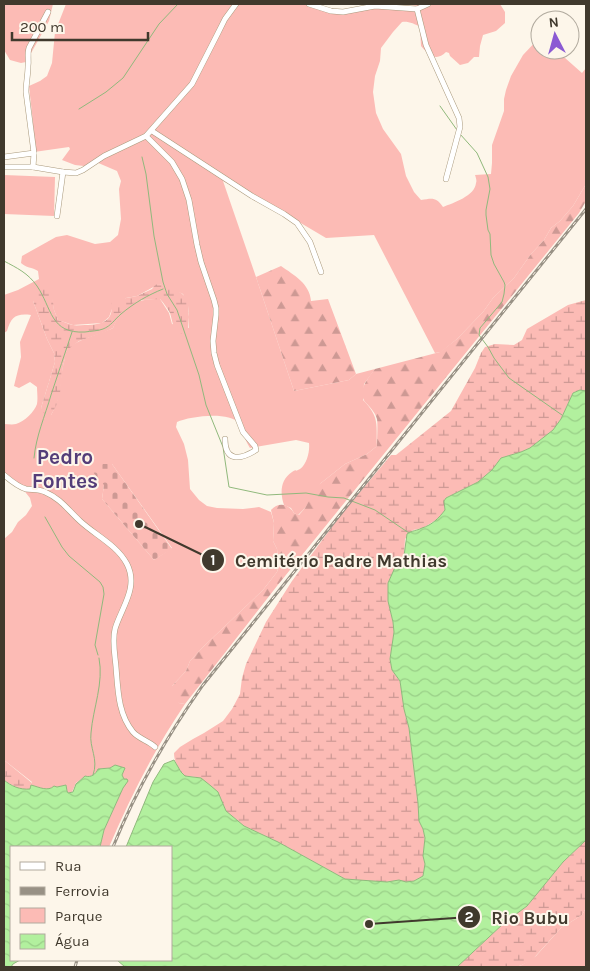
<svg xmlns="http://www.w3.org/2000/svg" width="590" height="971" font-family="Karla,sans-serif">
  <defs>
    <pattern id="forest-firs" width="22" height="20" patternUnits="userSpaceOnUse" patternTransform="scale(1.25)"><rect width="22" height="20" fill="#fcbbb5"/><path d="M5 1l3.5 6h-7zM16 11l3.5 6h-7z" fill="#cd9994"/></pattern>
    <pattern id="wetland-marsh" width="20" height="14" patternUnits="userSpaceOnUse" patternTransform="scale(1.25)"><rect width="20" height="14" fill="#fcbbb5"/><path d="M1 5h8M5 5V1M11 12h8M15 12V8" fill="none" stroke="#cd9994"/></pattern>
    <pattern id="cemetery-stones" width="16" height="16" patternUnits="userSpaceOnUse" patternTransform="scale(1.25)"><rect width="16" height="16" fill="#fcbbb5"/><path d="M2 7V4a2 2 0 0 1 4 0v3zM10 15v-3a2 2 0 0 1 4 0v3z" fill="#cd9994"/></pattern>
    <pattern id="water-waves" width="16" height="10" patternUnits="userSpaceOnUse" patternTransform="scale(1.25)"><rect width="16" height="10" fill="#b2f09e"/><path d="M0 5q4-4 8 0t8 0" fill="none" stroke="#9acf88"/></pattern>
  </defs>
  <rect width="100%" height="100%" fill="#fdf6ea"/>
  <g fill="#fcbbb5" fill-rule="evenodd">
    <path d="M4,4h49l-4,17 -23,41 -5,1 -11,-3 -6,-10z"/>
    <path d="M66,4h245l28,6 39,-6h14l19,2 13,-2h76l5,8v11l-9,8 -13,4 -3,11 -1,11h-5l-6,6 -8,2 -10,-9 -1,-3 -3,-1c-10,10 -17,3 -25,-6l-1,-19c-5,-3 -12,-6 -18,-5l-9,10 -12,16 -1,13 -5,15 -2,16 3,21 7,16 18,25 5,22 8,16 7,8c12,-2 15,-3 22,7 10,-4 32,-11 33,-24 1,-2 0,-5 -1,-8l16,-1 1,-11v-18l12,-34v-12l2,-9 5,-14 12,-21 17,-18v13h16l26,23 4,-5v116l-13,22 -13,15 -9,7 -7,12 -13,14 -17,24 -21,20 -10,14 -26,27 -16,13 -6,1 -61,-118 -48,3 -27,-16 -76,-41 33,96 38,114 55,-11 7,-6 19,-5 -11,15 -1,16c17,17 13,25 14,46l-10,8 -22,10 -24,19 -16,25 -7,7 -4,-2 -3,-5 -7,-3c-4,-12 -4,-25 8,-33 7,-4 1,1 8,-3 7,-5 10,-18 9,-26l-13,-3 -46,8c-2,-3 -4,-7 -5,-10 -2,-5 -3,-12 -6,-15 -10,-12 -49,-7 -62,-1l-1,5 8,17 4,16 2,29 9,11 8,6 10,2 26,1 16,-2 12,5 3,11 -1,18 4,8 2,16 -2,7 -14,18 -59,56 -14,15 -4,10 -14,15 7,17 6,1c-31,46 -54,92 -76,143h-9l4,-17 20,-44c1,-10 -4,-14 -11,-20l-3,2 -12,1c-2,5 -7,9 -13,7l-9,7 -4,9 -4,1 -1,-2 -1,-6 -17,4h-7l-11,-4 1,-3 -28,-22v-221l8,-7 6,-10 8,-7 6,-9 -2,-8 -8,-10 -18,-15v-49c4,0 8,1 12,0 8,-2 19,-13 21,-20 1,-6 0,-12 0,-17l-7,-5 -11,6 -5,-2 7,-29 -1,-15 11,-27c-15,-2 -20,2 -24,16l-3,2v-38l14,-5 21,-11 -1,-8c-6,-4 -12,-3 -17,-8l1,-7 34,-19 11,-2 28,9 15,-2 8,-7 3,-16 -2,-30 2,-8 -4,-10 -21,-9 -12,4 -9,-1 -13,-5 8,-11 -1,-2 -35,5 -1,-29 -4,-37 11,-5 7,-5 5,-13 3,-31zM159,284l24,10 6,14 -1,9 1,11 -17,-4 -3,-11 -9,-14c-14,0 -32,2 -40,14 -3,5 -5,10 -7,15 -12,6 -39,12 -46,22 -2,3 -2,9 -3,12 -5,19 -2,35 -13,53l-10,-7 14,-46 -1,-9 -7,-14 -14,-38 18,-7 3,16 4,10 15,5 29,-2 7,-6 3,-8 14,-11 11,-2zM112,464l60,84 -18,12 -52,-61 2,-14z"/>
    <path d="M4,175l51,2 -1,39 -50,-2z"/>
    <path d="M586,884v83h-70l6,-2 14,-9 25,-28 21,-13 4,-7z"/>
  </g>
  <g fill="url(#forest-firs)">
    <path d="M586,184v17l-7,12 -302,373 -92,118 -6,-1 -5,-3 -3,-6 1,-8 14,-15 4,-10 14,-15 59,-56 14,-18 2,-7 -2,-16 -4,-8 1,-18 -3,-13c7,-8 17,-7 23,3l5,2 6,-7 10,-19 6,-6 24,-19 22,-10 10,-8c0,-7 1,-21 0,-27 -2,-7 -7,-12 -11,-16 -10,-11 2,-25 9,-34l65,-17 17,-13 26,-27 10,-14 21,-20 17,-24 13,-14 7,-12 9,-7 13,-15z"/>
    <path d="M281,266c13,9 29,18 30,35l17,-2 28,75 -7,6 -55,11 -38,-114z"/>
  </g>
  <g fill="url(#wetland-marsh)">
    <path d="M159,284c9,3 26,7 29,18 2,5 0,10 0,16 0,6 1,10 -1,15 -14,4 -14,-11 -17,-20 -3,-5 -6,-10 -10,-14l-18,1 -10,4 -12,9 -7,15 -8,4 -26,9 -12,9 -4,16 -3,27 -4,13 -5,9h-6l-4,-7 14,-46 -1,-9 -7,-14 -14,-38 1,-7 4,-8h7l7,8 2,16 4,10c4,1 10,4 15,5 3,1 8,0 12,0 17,0 30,-4 26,-24l26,-5 15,-7 3,-4z"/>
    <path d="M586,300v91l-6,-1 -7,3 -12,26 -8,11 -23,18 -9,4 -20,6 -9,12 -14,12 -32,16 -2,3 1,9 -6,8 -16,10 -10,2 -8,9 -1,17 -3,3 -13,24v18l5,21 1,10 -4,27 2,11 8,11 6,37 3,10 9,75 1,18 4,8 2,9 -2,18 2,8 -2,12 -9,5 -8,1 -7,-2 -12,2 -42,-3 -67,-37 -34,-16 -18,-15 -8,-19 -22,-15 -11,-1c-6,-6 -11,-14 -11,-23l6,-6 13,-8 11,-6 19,-12 9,-12 8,-15 2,-16 4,-14 20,-42 26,-41 48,-65 51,-61h5l55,-44 24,-43 6,-15 4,-6 10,-3 19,1 8,-5 5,-11 41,-24z"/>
    <path d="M4,760l28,23 -2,7c-10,0 -18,-4 -26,-10z"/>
    <path d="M586,840v68l-4,7 -21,13 -29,32 -10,5 -6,2h-59l47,-44 23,-17 36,-44z"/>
  </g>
  <path fill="url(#cemetery-stones)" d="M103,464h9l60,85 -18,11 -52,-61 2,-14 -12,-14z"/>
  <g fill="url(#water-waves)" stroke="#90b97c">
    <path d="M580,390l6,1v449l-23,22 -36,44 -23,17 -47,44h-332l-8,-7h54v-113h-45l27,-65 11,-18 10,-4 7,12 4,4 16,2 10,8 7,6 8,19 18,15 34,16 67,37 42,3 12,-2 7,2 8,-1 9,-5 2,-12 -2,-8 2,-18 -2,-9 -4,-8 -1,-18 -9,-75 -5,-19 -4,-28 -8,-11 -2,-11 4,-27 -1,-10 -5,-21v-18l9,-20 7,-7 3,-22c6,-4 9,-3 15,-6 10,-3 17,-10 23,-18l-1,-9 2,-3 32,-16 14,-12 9,-12 20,-6 9,-4 23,-18 8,-11 12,-26z"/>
    <path d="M115,765l10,3 -3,7 2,4h3l1,2 -5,7 -19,42 -4,17h-89v113h9l-7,4 -2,3h-7v-187c7,6 16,10 26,9l1,-4c8,2 17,7 23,1l3,1 9,-2 1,6 1,2 5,-1 3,-8 9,-8c6,2 11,-2 13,-7l12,-1z"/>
  </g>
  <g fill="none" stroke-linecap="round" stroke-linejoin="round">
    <g stroke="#90b97c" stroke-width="1">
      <path d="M440,106l17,24"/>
      <path d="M79,109l27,-17 17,-14 36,-54 19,-20"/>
      <path d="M460,134l17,19 11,24 2,12 -4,21v5l2,15 2,4 1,21 3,9 10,18 1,3 -1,9 -2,8 -22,26 -1,7 9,12 6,11 15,20 53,37"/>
      <path d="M142,157l4,17 8,62 9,46 4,12 10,16 22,65 7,30 17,42 6,40 38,8 39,-2 22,4 16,1 31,12 34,23"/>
      <path d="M4,261c13,7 24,12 33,25 15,22 13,48 48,46 6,-1 13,-1 18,-3 8,-3 12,-10 18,-15 13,-11 27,-19 42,-25"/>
      <path d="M34,458c2,-22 11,-42 17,-63 7,-21 14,-42 21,-63"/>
      <path d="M45,517l17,30 7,9 31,26 3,5 1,7 -9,51 3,10"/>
      <path d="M93,775c6,-16 -4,-27 -2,-42 2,-25 13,-50 8,-75"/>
    </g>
    <g stroke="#aa9a7d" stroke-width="6">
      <g id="street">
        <path d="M309,4l22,7 12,1 32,-6 42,3 11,-5"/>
        <path d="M417,9l9,36 33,73 1,9 -14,52"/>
        <path d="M152,131l100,65 32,18 13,9 13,19 11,30"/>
        <path d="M146,136l26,26 10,17 7,21 8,45 4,17 13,38 2,8v7l-3,26 1,12 3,12 26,67 12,14 1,4c-16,10 -31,12 -31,-11"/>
        <path d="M4,157l30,-4"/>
        <path d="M4,167h29l30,5 13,1 7,-3 21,-14 42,-20 46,-52 26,-51 7,-14 11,-15"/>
        <path d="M33,167l1,-14 -8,-61c0,-9 2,-17 2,-26 1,-7 -1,-12 1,-18l19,-36"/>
        <path d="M57,216l6,-44"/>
        <path d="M4,475c6,5 14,12 22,14 6,1 13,0 19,3 16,7 22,17 35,29 15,14 37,24 47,43 12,24 -6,44 -12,65 -3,12 0,26 1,38 2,23 2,47 17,65 6,7 16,9 22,15"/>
      </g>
    </g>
    <use href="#street" stroke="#fff" stroke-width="5"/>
    <g stroke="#989185" stroke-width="3">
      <g id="rail">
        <path d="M113,847c23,-57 54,-111 90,-162l383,-476"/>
        <path d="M75,967l2,-7"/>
      </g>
    </g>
    <use href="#rail" stroke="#fdf6ea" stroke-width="1" stroke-dasharray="4" stroke-linecap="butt"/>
  </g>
  <g text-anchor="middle" stroke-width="4" stroke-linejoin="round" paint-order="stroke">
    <g font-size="21" font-weight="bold" fill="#543d79" stroke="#fdf6ea">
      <text x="65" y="464">Pedro<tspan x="65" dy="24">Fontes</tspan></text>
    </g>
  </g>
  <path fill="none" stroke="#40392d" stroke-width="2" d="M139 524L213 560M369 924L469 917"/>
  <g fill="#40392d" stroke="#fdf6ea" stroke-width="2">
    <circle cx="139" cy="524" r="5"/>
    <circle cx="369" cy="924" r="5"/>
    <circle cx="213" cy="560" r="12"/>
    <circle cx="469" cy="917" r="12"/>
  </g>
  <g font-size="15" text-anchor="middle" font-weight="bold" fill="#fff">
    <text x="213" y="565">1</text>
    <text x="469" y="922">2</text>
  </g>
  <g font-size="18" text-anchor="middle" font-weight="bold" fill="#40392d" stroke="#fdf6ea" stroke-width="4" stroke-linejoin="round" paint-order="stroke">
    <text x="341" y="567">Cemitério Padre Mathias</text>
    <text x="530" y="924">Rio Bubu</text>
  </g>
  <rect width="590" height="971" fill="none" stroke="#40392d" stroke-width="10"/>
  <rect x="10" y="846" width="162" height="115" fill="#fdf6ea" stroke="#b1aa9e"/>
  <rect x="20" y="862" width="25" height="8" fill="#ffffff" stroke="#b1aa9e"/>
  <text x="55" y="871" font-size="15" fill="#40392d">Rua</text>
  <rect x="20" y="887" width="25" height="8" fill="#989185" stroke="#b1aa9e"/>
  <text x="55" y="896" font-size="15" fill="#40392d">Ferrovia</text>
  <rect x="20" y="908" width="25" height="15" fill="#fcbbb5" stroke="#b1aa9e"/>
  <text x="55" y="921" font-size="15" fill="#40392d">Parque</text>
  <rect x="20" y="934" width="25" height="15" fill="url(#water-waves)" stroke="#b1aa9e"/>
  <text x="55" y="946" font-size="15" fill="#40392d">Água</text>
  <g transform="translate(555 35) rotate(354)"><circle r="24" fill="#fdf6ea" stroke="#b1aa9e"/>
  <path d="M0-4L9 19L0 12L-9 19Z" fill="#8b5ad3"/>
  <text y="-8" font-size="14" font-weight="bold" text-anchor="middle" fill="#40392d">N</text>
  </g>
  <path d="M12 32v8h136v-8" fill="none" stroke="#40392d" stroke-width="2.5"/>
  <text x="20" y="32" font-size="15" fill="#40392d" stroke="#fdf6ea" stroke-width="4" paint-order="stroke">200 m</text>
</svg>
